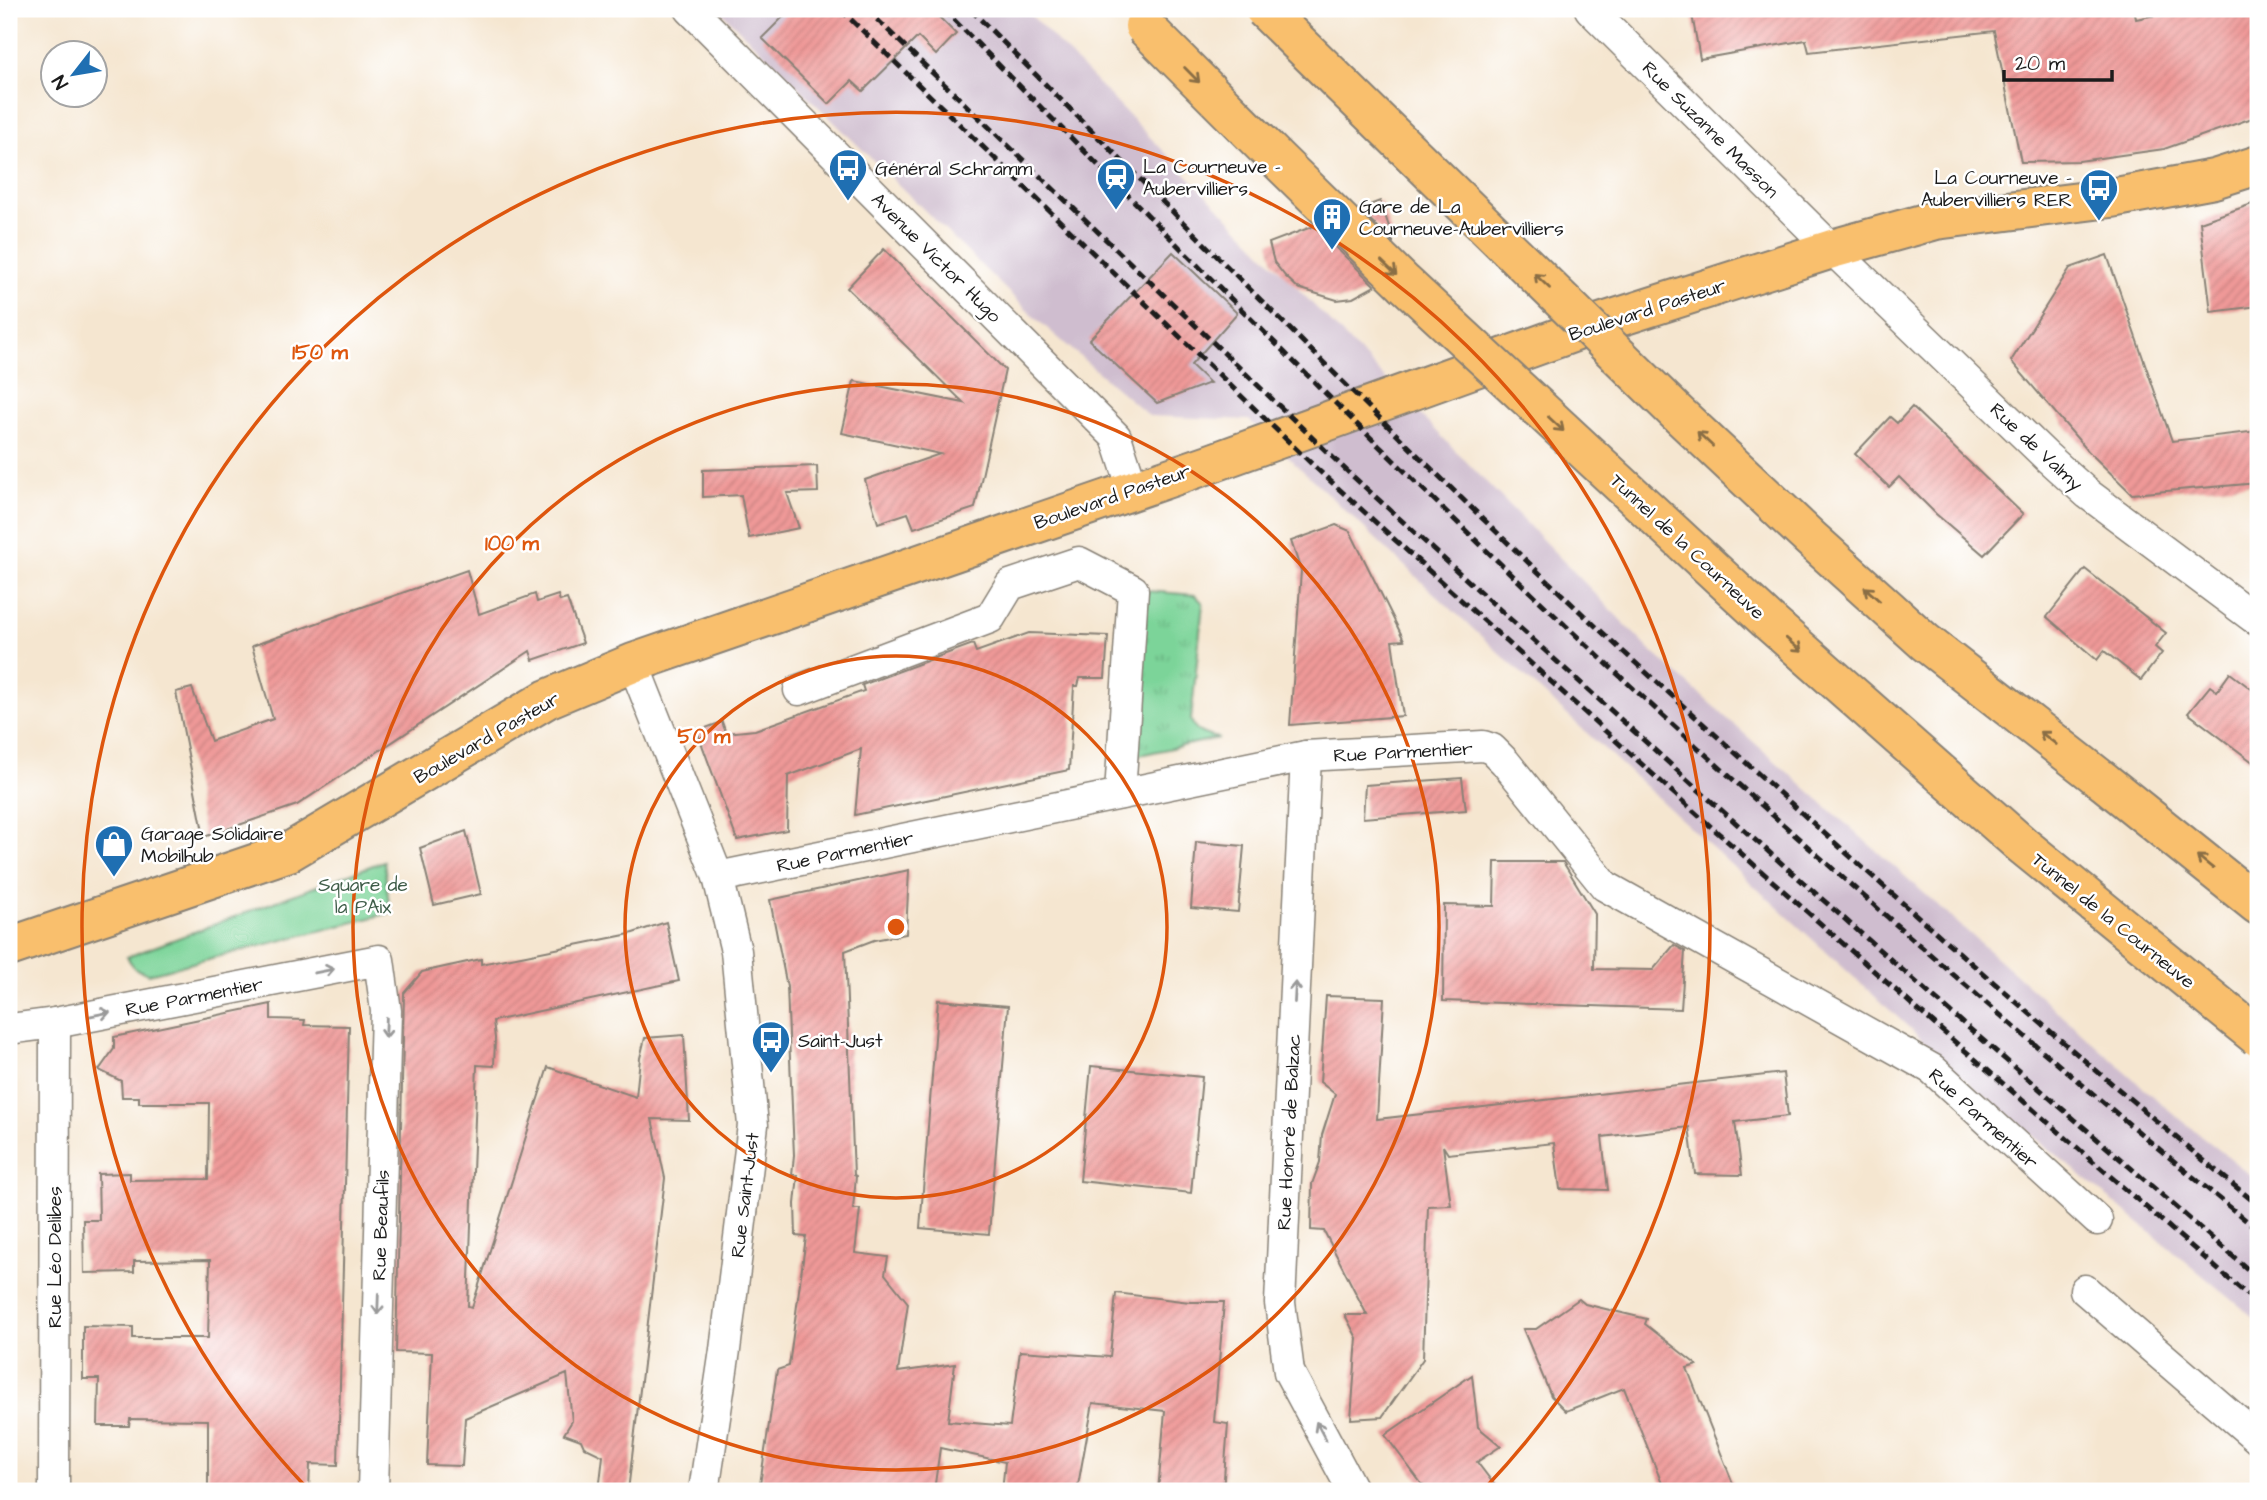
<svg xmlns="http://www.w3.org/2000/svg" width="2267" height="1500" font-family="'Architects Daughter',sans-serif">
  <defs>
    <pattern id="grass-tufts" width="24" height="20" patternUnits="userSpaceOnUse" patternTransform="scale(1.75)"><rect width="24" height="20" fill="#7cd499"/><path d="M3 7l-1-3M5 7V3M7 7l1-3M15 17l-1-3M17 17v-4M19 17l1-3" fill="none" stroke="#6bb583"/></pattern>
    <pattern id="building-hatch" width="6" height="6" patternUnits="userSpaceOnUse" patternTransform="scale(1.75)"><rect width="6" height="6" fill="#ef9998"/><path d="M-1 1l2-2M0 6l6-6M5 7l2-2" fill="none" stroke="#cc8382"/></pattern>
  </defs>
  <rect width="100%" height="100%" fill="#fff"/>
  <filter id="ink" filterUnits="userSpaceOnUse"><feTurbulence type="fractalNoise" baseFrequency=".0143" numOctaves="2"/><feDisplacementMap in="SourceGraphic" scale="14" xChannelSelector="R" yChannelSelector="G"/><feConvolveMatrix kernelMatrix="1 2 1 2 8 2 1 2 1" color-interpolation-filters="sRGB"/></filter>
  <filter id="wash" filterUnits="userSpaceOnUse"><feTurbulence type="fractalNoise" baseFrequency=".00686" numOctaves="4" result="noise"/><feDisplacementMap in="SourceGraphic" scale="28" xChannelSelector="R" yChannelSelector="G"/><feGaussianBlur stdDeviation="1.57" result="paint"/><feColorMatrix in="noise" values="0 0 0 0 0 0 0 0 0 0 0 0 0 0 0 0 0 1.4 0 .05"/><feComposite in="paint" operator="in"/></filter>
  <g filter="url(#wash)">
    <rect width="100%" height="100%" fill="#f5e6d0"/>
    <path fill="#cfbdcf" d="M718,9h307l625,641 514,456 94,75v140l-284,-234 -549,-502 -176,-165 -100,-4 -116,-100z"/>
    <path fill="url(#grass-tufts)" stroke="#4c785a" stroke-width="2" d="M1147,591l48,4 8,8 -12,117c5,14 14,15 28,18l-84,18z"/>
    <path fill="#7cd499" stroke="#4c785a" stroke-width="2" d="M384,861l6,52 -241,61 -14,-5 -8,-12z"/>
    <g id="blocks">
      <g fill="url(#building-hatch)">
        <path d="M791,9h157l-9,8 17,17 -20,21 -18,-18 -55,54 -11,-10 -23,23 -67,-66z"/>
        <path d="M1691,9h443l2,10 48,-10h74v107l-94,33 -85,12 -58,1 -27,-131 -185,21 -3,-12 -106,19z"/>
        <path d="M1380,201l13,37v4l-34,-33z"/>
        <path d="M2258,202v104l-47,6 -11,-90z"/>
        <path d="M1314,226l61,60 -22,12 -16,2 -39,-12 -13,-12 -11,-14 -5,-19z"/>
        <path d="M884,249l121,121 -30,138 -61,20 -6,-15 -30,10 -13,-43 75,-26 -98,-21 12,-52 110,22 -117,-115z"/>
        <path d="M1173,252l64,61 -46,52 19,18 -53,20 -68,-63z"/>
        <path d="M2107,255l65,186 86,-10v52l-126,11 -44,-43 -77,-90 59,-93z"/>
        <path d="M1912,407l111,107 -39,41 -48,-41 -37,-37 -10,10 -34,-33 35,-37 7,6z"/>
        <path d="M817,466l1,26 -31,1 12,35 -50,10 -8,-43 -38,2v-27z"/>
        <path d="M1336,525l14,6 54,109 -12,1 11,75 -113,9 11,-154 -10,-30z"/>
        <path d="M2085,569l81,64 -11,14 7,6 -21,27 -37,-29 -7,9 -50,-43z"/>
        <path d="M467,570l12,44 56,-20 2,8 21,-7 2,6 7,-2 16,44 -50,17 -3,-9 -233,154 -93,32 -28,-145 16,-4 19,53 62,-22 -21,-73z"/>
        <path d="M1029,633l79,3 -3,42h-25l-2,8h-4l-5,84 -214,45 6,-66 -73,27 -1,54 -50,10 -40,-109 25,-9 4,11 29,-3 109,-39 -2,-6 70,-26 41,-15 3,8z"/>
        <path d="M2230,673l28,21v72l-70,-53 22,-27 7,5z"/>
        <path d="M1462,778l4,32 -103,8 2,-33z"/>
        <path d="M466,831l15,63 -47,11 -14,-57z"/>
        <path d="M1196,842l48,4 -6,66 -47,-4z"/>
        <path d="M1495,862h68l32,52 -1,55 59,1 21,-25 11,6 -4,58 -238,-8 1,-96 50,1z"/>
        <path d="M909,870l-3,64 -32,6 -29,11 9,224 2,1 -3,33h7l-5,44 33,4 -3,17 23,29 -10,69 57,-8 -7,57 62,5 10,-75 90,6 6,-64 74,9h34l-10,120 14,2 -5,67h-65l7,-80 -72,-8 -16,88h-75l3,-29 -65,-14 -6,43h-175l18,-121 12,-4 17,-129 -10,-1 -1,-32 3,-29h-6l2,-20 -7,-168 -17,-87z"/>
        <path d="M666,922l13,59 -186,40 2,17 -1,28 -17,-1 -9,241 4,1 76,-240 88,30 4,-39 5,-20 39,-3 5,85 -37,-1 13,59 -37,313h-29l4,-35 -19,-9 -3,-7 -17,-6 8,-13 -5,-47 -102,44 -3,48 -35,-1 5,-112 -36,-1 8,-359 18,-21 59,-13v5l149,-30z"/>
        <path d="M1326,996l58,2 -7,121 406,-46 5,43 -53,6 7,53 -47,-1 -6,-47 -87,10 6,53 -48,-1 -6,-46 -106,11 -5,-8 8,59 -23,1 -5,153 -41,58 -31,2 6,-81 -12,-23h22l-43,-84 -13,-1 1,-46 8,-22 2,-27 13,-41 -15,-12z"/>
        <path d="M938,1000l70,6 -19,228 -69,-6z"/>
        <path d="M271,1004v15l34,1 -1,5 45,1 -11,439 -28,-1 -1,27h-101v-71l-78,-1 -1,7h-31l1,-47h-16v-53l50,1v11h75l2,-78 -76,1v11l-50,1 -1,-53h16l-1,-46 32,-1v7l78,-1 1,-76h-70v-6h-17l-1,-16 -22,-11 15,-21v-12z"/>
        <path d="M1091,1066l111,11 -11,116 -111,-12z"/>
        <path d="M1579,1299l6,5 62,15 -2,5 52,41 -10,3 49,123h-71l-41,-103 -58,23 -15,-15 -28,-67h13z"/>
        <path d="M1472,1375l6,52 23,19 -24,16 22,29h-72l-42,-56z"/>
      </g>
    </g>
  </g>
  <g filter="url(#ink)">
    <use href="#blocks" fill-opacity="0" stroke="#888176" stroke-width="2"/>
    <g fill="none" stroke-linecap="round" stroke-linejoin="round">
      <g stroke="#888176" stroke-width="33">
        <g id="minor">
          <path d="M690,9l426,428 17,52"/>
          <path d="M1590,9l242,240 215,208 41,37 170,127"/>
          <path d="M633,663l85,214 18,74 17,174 -28,225 -21,141"/>
          <path d="M799,690l191,-72 20,-33 69,-23 54,28 -13,204"/>
          <path d="M1306,756l-26,547 9,69 64,119"/>
          <path d="M718,877l588,-121 177,-10 9,3 13,13 100,124 327,183 165,151"/>
          <path d="M9,1029l46,-6 324,-63 7,51 -13,480"/>
          <path d="M2085,1290l173,149"/>
          <path d="M54,1491l1,-468"/>
        </g>
      </g>
      <g stroke="#888176" stroke-width="42">
        <path id="primary" d="M9,947l280,-95 258,-153 86,-36 579,-200 382,-138 238,-76 104,-29 175,-22 103,-19 44,-14"/>
      </g>
      <g stroke="#888176" stroke-width="42">
        <path id="motorway" d="M2102,780l156,125"/>
      </g>
      <use href="#minor" stroke="#fff" stroke-width="30"/>
      <use href="#primary" stroke="#f9bf6d" stroke-width="38"/>
      <use href="#motorway" stroke="#f9bf6d" stroke-width="38"/>
      <g stroke="#1c1c1c" stroke-width="5" stroke-dasharray="10 5" stroke-linecap="butt">
        <path d="M840,9l476,459 374,340 228,202 340,294"/>
        <path d="M866,9l481,462 355,322 231,204 325,281"/>
        <path d="M943,9c206,206 409,416 622,616 224,209 455,412 693,605"/>
        <path d="M970,9c200,199 398,402 603,596 52,49 105,96 157,143 172,157 348,310 528,457"/>
      </g>
      <g stroke="#888176" stroke-width="42" stroke-linecap="butt">
        <g id="motorway-bridge">
          <path d="M1264,9l413,404 133,125 115,104 177,138"/>
          <path d="M1144,26l133,133 127,124 363,337 255,225 236,192"/>
        </g>
      </g>
      <use href="#motorway-bridge" stroke="#f9bf6d" stroke-width="38"/>
    </g>
    <defs><path id="oneway-shaft" d="M-6 0H5M1.5-3L5.5 0L1.5 3" fill="none" stroke-width="1.6" stroke-linecap="round" stroke-linejoin="round" transform="scale(1.75)"/></defs>
    <g stroke="#8a6e44">
      <use href="#oneway-shaft" transform="translate(1192 75) rotate(45)"/>
      <use href="#oneway-shaft" transform="translate(1389 268) rotate(44)"/>
      <use href="#oneway-shaft" transform="translate(1542 281) rotate(-136)"/>
      <use href="#oneway-shaft" transform="translate(1556 424) rotate(43)"/>
      <use href="#oneway-shaft" transform="translate(1705 439) rotate(-137)"/>
      <use href="#oneway-shaft" transform="translate(1872 594) rotate(-138)"/>
      <use href="#oneway-shaft" transform="translate(1794 645) rotate(41)"/>
      <use href="#oneway-shaft" transform="translate(2048 738) rotate(-142)"/>
      <use href="#oneway-shaft" transform="translate(2205 862) rotate(-141)"/>
    </g>
    <g stroke="#999">
      <use href="#oneway-shaft" transform="translate(324 971) rotate(-11)"/>
      <use href="#oneway-shaft" transform="translate(1295 992) rotate(-87)"/>
      <use href="#oneway-shaft" transform="translate(100 1014) rotate(-11)"/>
      <use href="#oneway-shaft" transform="translate(386 1028) rotate(92)"/>
      <use href="#oneway-shaft" transform="translate(378 1304) rotate(92)"/>
      <use href="#oneway-shaft" transform="translate(1321 1431) rotate(-118)"/>
    </g>
  </g>
  <g fill="none" stroke="#de560d" stroke-width="3.5">
    <circle cx="896" cy="927" r="271"/>
    <circle cx="896" cy="927" r="543"/>
    <path d="M306 1487A814 814 0 1 1 1486 1487"/>
  </g>
  <defs>
    <g id="bus-pin" transform="scale(2.0125)"><path d="M0 17L-7.5 6A9.5 9.5 0 1 1 7.5 6Z" fill="#1f6fb2" stroke="#fff"/><path d="M-5-6H5V4H4V6H2V4H-2V6H-4V4H-5ZM-3.5-4V0h7V-4ZM-3.5 1.2v1.5H-2V1.2ZM2 1.2v1.5H3.5V1.2Z" fill="#fff"/></g>
    <g id="station-pin" transform="scale(2.0125)"><path d="M0 17L-7.5 6A9.5 9.5 0 1 1 7.5 6Z" fill="#1f6fb2" stroke="#fff"/><path d="M-3-6H3Q5-6 5-4V2Q5 4 3 4L4.5 6H3L1.5 4h-3L-3 6H-4.5L-3 4Q-5 4-5 2V-4Q-5-6-3-6ZM-3.5-4v3h7v-3ZM-3.5 1v1.5H-2V1ZM2 1v1.5H3.5V1Z" fill="#fff"/></g>
    <g id="building-pin" transform="scale(2.0125)"><path d="M0 17L-7.5 6A9.5 9.5 0 1 1 7.5 6Z" fill="#1f6fb2" stroke="#fff"/><path d="M-4-6H4V6H1V3H-1V6H-4ZM-2.5-4.3h1.7v1.8h-1.7ZM.8-4.3h1.7v1.8H.8ZM-2.5-1h1.7V.8h-1.7ZM.8-1h1.7V.8H.8Z" fill="#fff"/></g>
    <g id="shop-pin" transform="scale(2.0125)"><path d="M0 17L-7.5 6A9.5 9.5 0 1 1 7.5 6Z" fill="#1f6fb2" stroke="#fff"/><path d="M-5-2.5h2.3a2.7 3.5 0 0 1 5.4 0H5L5.5 6h-11ZM-1.5-2.5h3a1.5 2.3 0 0 0-3 0Z" fill="#fff"/></g>
  </defs>
  <g fill-rule="evenodd">
    <use href="#bus-pin" x="848" y="168"/>
    <use href="#station-pin" x="1116" y="177"/>
    <use href="#bus-pin" x="2099" y="188"/>
    <use href="#building-pin" x="1332" y="217"/>
    <use href="#shop-pin" x="114" y="844"/>
    <use href="#bus-pin" x="771" y="1040"/>
  </g>
  <g text-anchor="middle" stroke-width="5" stroke-linejoin="round" paint-order="stroke">
    <g font-size="19" fill="#1c1c1c" stroke="#fff">
      <text transform="translate(1711 129) rotate(45)" y="7">Rue Suzanne Masson</text>
      <text transform="translate(937 257) rotate(45)" y="7">Avenue Victor Hugo</text>
      <text transform="translate(1647 309) rotate(-18)" y="7">Boulevard Pasteur</text>
      <text transform="translate(2037 446) rotate(43)" y="7">Rue de Valmy</text>
      <text transform="translate(1112 496) rotate(-19)" y="7">Boulevard Pasteur</text>
      <text transform="translate(1688 546) rotate(43)" y="7">Tunnel de la Courneuve</text>
      <text transform="translate(486 737) rotate(-30)" y="7">Boulevard Pasteur</text>
      <text transform="translate(1403 751) rotate(-3)" y="7">Rue Parmentier</text>
      <text transform="translate(845 851) rotate(-12)" y="7">Rue Parmentier</text>
      <text transform="translate(2114 920) rotate(39)" y="7">Tunnel de la Courneuve</text>
      <text transform="translate(194 996) rotate(-11)" y="7">Rue Parmentier</text>
      <text transform="translate(1984 1118) rotate(42)" y="7">Rue Parmentier</text>
      <text transform="translate(1288 1132) rotate(-87)" y="7">Rue Honoré de Balzac</text>
      <text transform="translate(744 1195) rotate(-83)" y="7">Rue Saint-Just</text>
      <text transform="translate(380 1225) rotate(-88)" y="7">Rue Beaufils</text>
      <text transform="translate(54 1257) rotate(-90)" y="7">Rue Léo Delibes</text>
    </g>
    <g font-size="19" fill="#1c1c1c" stroke="#fff" text-anchor="start">
      <text x="1143" y="173">La Courneuve -<tspan x="1143" dy="22">Aubervilliers</tspan></text>
      <text x="875" y="175">Général Schramm</text>
      <text x="2072" y="184" text-anchor="end">La Courneuve -<tspan x="2072" dy="22">Aubervilliers RER</tspan></text>
      <text x="1359" y="213">Gare de La<tspan x="1359" dy="22">Courneuve-Aubervilliers</tspan></text>
      <text x="141" y="840">Garage Solidaire<tspan x="141" dy="22">Mobilhub</tspan></text>
      <text x="798" y="1047">Saint-Just</text>
    </g>
    <g font-size="19" fill="#3e5c48" stroke="#fff">
      <text x="363" y="891">Square de<tspan x="363" dy="22">la PAix</tspan></text>
    </g>
  </g>
  <circle cx="896" cy="927" r="10" fill="#de560d" stroke="#fff" stroke-width="3.5"/>
  <g font-size="21" text-anchor="middle" font-weight="bold" fill="#de560d" stroke="#fff" stroke-width="5" stroke-linejoin="round" paint-order="stroke">
    <text x="320" y="359">150 m</text>
    <text x="512" y="550">100 m</text>
    <text x="704" y="743">50 m</text>
  </g>
  <rect width="2267" height="1500" fill="none" stroke="#fff" stroke-width="35"/>
  <g transform="translate(74 74) rotate(239)"><circle r="33" fill="#ffffff" stroke="#a4a4a4" stroke-width="2"/>
  <path d="M0-5L12 26L0 18L-12 26Z" fill="#1f6fb2"/>
  <text y="-10" font-size="19" font-weight="bold" text-anchor="middle" fill="#1c1c1c">N</text>
  </g>
  <path d="M2004 70v10h108v-10" fill="none" stroke="#1c1c1c" stroke-width="3.5"/>
  <text x="2015" y="70" font-size="21" fill="#1c1c1c" stroke="#ffffff" stroke-width="5" paint-order="stroke">20 m</text>
</svg>
